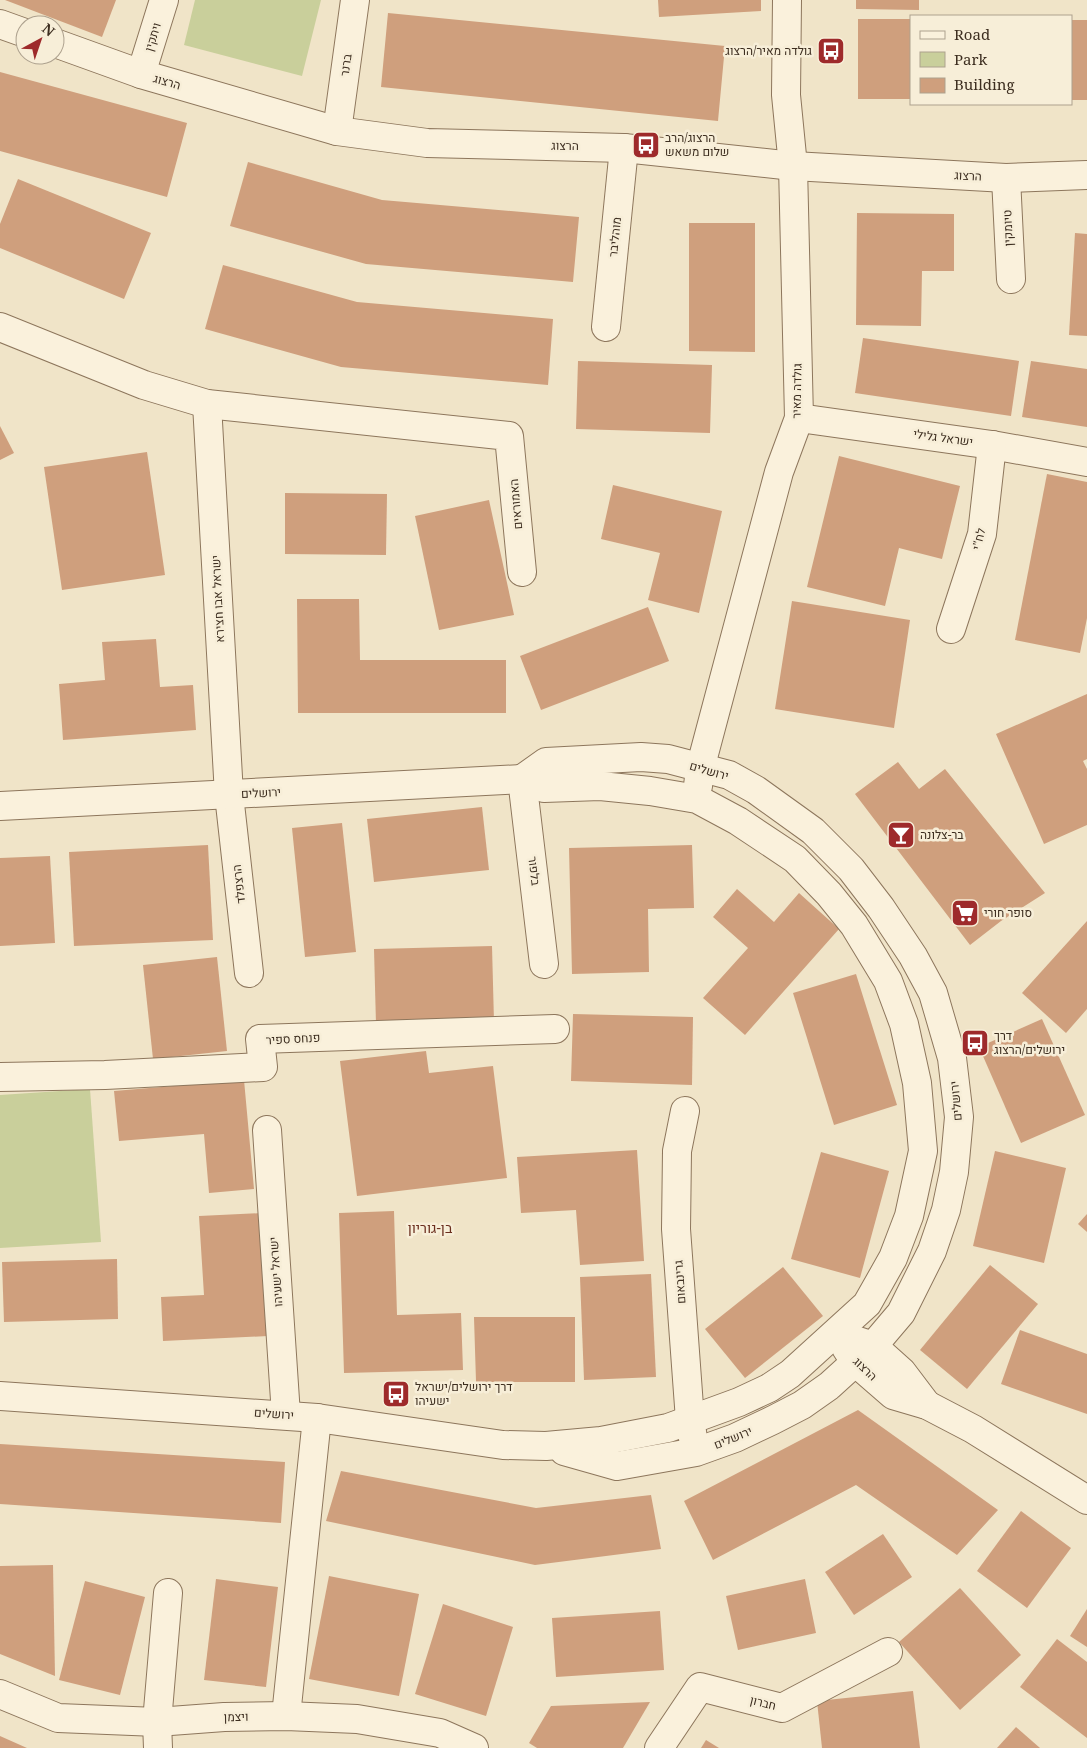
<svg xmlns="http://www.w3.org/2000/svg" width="1087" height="1748" font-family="'Noto Serif',Heebo,serif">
  <rect width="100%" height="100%" fill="#f0e4c8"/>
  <g fill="#c9cf9b">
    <path d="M195,0h126l-19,76 -118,-31z"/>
    <path d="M90,1089l11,153 -101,6v-153z"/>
  </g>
  <g fill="#cf9f7d">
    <path d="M5,0h111l-14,37z"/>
    <path d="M658,0h103v11l-102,6z"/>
    <path d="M856,0h63v10l-63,-1z"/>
    <path d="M388,13l337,33 -7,75 -337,-34z"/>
    <rect x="858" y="19" width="53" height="80"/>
    <rect x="1071" y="20" width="16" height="80"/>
    <path d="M0,72l187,51 -20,74 -167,-46z"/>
    <path d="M248,162l134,38 197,17 -6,65 -207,-18 -136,-38z"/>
    <path d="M18,179l133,54 -27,66 -124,-51v-24z"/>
    <path d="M857,213l97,1v57h-32l-1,55 -65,-1z"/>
    <path d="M689,223h66v129l-66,-1z"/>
    <path d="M1075,233l12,1v102l-18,-1z"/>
    <path d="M223,265l134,37 196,17 -5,66 -207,-18 -136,-38z"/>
    <path d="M863,338l156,23 -8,55 -156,-23z"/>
    <path d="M578,361l134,4 -2,68 -134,-4z"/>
    <path d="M1031,361l56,8v58l-65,-10z"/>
    <path d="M0,426l14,27 -14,7z"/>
    <path d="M147,452l18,123 -103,15 -18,-123z"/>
    <path d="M839,456l121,30 -18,73 -43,-11 -14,58 -78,-19z"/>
    <path d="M1047,474l40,8v136l-7,35 -65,-13z"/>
    <path d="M613,485l109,26 -23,102 -51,-13 12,-47 -59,-14z"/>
    <path d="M285,493l102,1 -1,61 -101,-1z"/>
    <path d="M489,500l25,115 -75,15 -24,-114z"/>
    <path d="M297,599h62l1,61h146v53h-208z"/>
    <path d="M792,601l118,19 -16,108 -119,-19z"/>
    <path d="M648,607l21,54 -128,49 -21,-54z"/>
    <path d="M156,639l4,48 33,-2 3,45 -133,10 -4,-56 46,-4 -3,-38z"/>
    <path d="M1087,694v65l-4,2 4,8v56l-43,19 -48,-110z"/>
    <path d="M898,762l21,27 26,-20 100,124 -44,28 -31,24 -115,-151z"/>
    <path d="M482,807l7,63 -115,12 -7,-63z"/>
    <path d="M342,823l14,129 -51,5 -13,-129z"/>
    <path d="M208,845l5,95 -139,6 -5,-94z"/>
    <path d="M692,845l2,63 -46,1 1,63 -77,2 -3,-126z"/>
    <path d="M50,856l5,87 -55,3v-88z"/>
    <path d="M737,889l37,33 25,-29 40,36 -94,106 -42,-37 45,-50 -35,-31z"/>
    <path d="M1087,921v88l-21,24 -44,-40z"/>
    <path d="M492,946l2,76 -118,2 -2,-75z"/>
    <path d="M217,957l10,94 -74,8 -10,-94z"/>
    <path d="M856,974l41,131 -63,20 -41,-132z"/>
    <path d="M573,1014l120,3 -1,68 -121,-4z"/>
    <path d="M1042,1019l43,96 -64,28 -42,-96z"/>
    <path d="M426,1051l3,22 64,-7 14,112 -150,18 -17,-135z"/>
    <path d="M244,1080l10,109 -45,4 -5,-59 -85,7 -5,-50z"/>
    <path d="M637,1150l7,111 -64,4 -4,-55 -55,3 -4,-56z"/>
    <path d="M995,1151l71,17 -22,95 -71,-17z"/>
    <path d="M821,1152l68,19 -29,107 -69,-19z"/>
    <path d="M394,1211l3,104 64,-2 2,57 -119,3 -5,-160z"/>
    <path d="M262,1213l6,123 -105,5 -2,-44 43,-2 -5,-79z"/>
    <path d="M1087,1214v18l-9,-8z"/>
    <path d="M117,1259l1,60 -114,3 -2,-60z"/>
    <path d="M990,1265l48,39 -71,85 -47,-39z"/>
    <path d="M783,1267l40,49 -78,62 -40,-49z"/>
    <path d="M651,1274l5,103 -72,3 -4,-103z"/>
    <path d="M474,1317h101v65h-99z"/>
    <path d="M1020,1330l67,24v60l-86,-30z"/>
    <path d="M858,1410l140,100 -41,45 -101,-70 -143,75 -29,-59z"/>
    <path d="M0,1444l285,18 -4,61 -281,-19z"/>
    <path d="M341,1471l195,37 115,-13 10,54 -126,16 -209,-44z"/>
    <path d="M1021,1511l50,37 -44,60 -50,-37z"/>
    <path d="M883,1534l29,43 -58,38 -29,-43z"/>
    <path d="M53,1565l2,111 -55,-22v-88z"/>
    <path d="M329,1576l90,18 -20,102 -90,-17z"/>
    <path d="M216,1579l62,8 -12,100 -62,-7z"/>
    <path d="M805,1579l11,54 -78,17 -12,-54z"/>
    <path d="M85,1581l60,16 -25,98 -61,-15z"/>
    <path d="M960,1588l61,67 -61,55 -61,-68z"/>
    <path d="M443,1604l70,23 -27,89 -71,-22z"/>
    <path d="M1087,1609v38l-17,-11z"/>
    <path d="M660,1611l4,59 -108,7 -4,-59z"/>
    <path d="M1057,1639l30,23v76l-67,-51z"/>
    <path d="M913,1691l7,57h-98l-5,-47z"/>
    <path d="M650,1702l-27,46h-86l-8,-5 22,-37z"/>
    <path d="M1016,1727l24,21h-43z"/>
    <path d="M0,1736l27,12h-27z"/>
    <path d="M706,1740l13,8h-18z"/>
  </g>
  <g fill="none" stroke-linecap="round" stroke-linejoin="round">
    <g stroke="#8d765c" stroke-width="30">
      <g id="minor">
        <path d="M0,24l25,9"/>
        <path d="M55,43l86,31 196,57 90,12 197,5 169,18 213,12 81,-3"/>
        <path d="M141,74l23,-74"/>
        <path d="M337,131l18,-131"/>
        <path d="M1006,178l5,101"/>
        <path d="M0,327l144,58 63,19 302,32 13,136"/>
        <path d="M606,327l18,-179"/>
        <path d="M207,404l22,391 20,178"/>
        <path d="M799,418l193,27 95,17"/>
        <path d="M951,629l31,-95 10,-89"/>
        <path d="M522,779l24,-17 95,-5 27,2 61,16 27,15 57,41 38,38 30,39 32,48 20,37 19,65 7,59 -5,55 -8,38 -14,41 -31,62 -28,33 -44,40 -27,19 -29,15 -38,18 -39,14 -79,14 -53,-15"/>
        <path d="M522,779l22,185"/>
        <path d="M698,786l2,-17 79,-297 20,-54 -6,-252 -7,-71 1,-95"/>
        <path d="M0,806l522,-27 22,9 56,-2 50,5 47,8 41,22 57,38 34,35 25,31 34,56 16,43 13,59 6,68 -14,65 -16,42 -26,46 -77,70 -21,14 -30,14 -71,26 -67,13 -55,5 -43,-1 -186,-27 -317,-22"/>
        <path d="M0,1077l105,-2 158,-8 -3,-28 295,-10"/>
        <path d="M685,1111l-8,40 -1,78 14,191 3,18"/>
        <path d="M267,1130l19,285"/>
        <path d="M855,1340l18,6 29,26 25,33"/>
        <path d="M846,1348l9,14 38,33 34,10 46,24 114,71"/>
        <path d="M0,1694l58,24 99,4 67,-5 62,-1 71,3 83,14 34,15"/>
        <path d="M286,1716l31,-298"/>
        <path d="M158,1748l-1,-26 11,-129"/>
        <path d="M659,1748l41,-61 82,21 106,-56"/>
      </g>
    </g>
    <use href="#minor" stroke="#faf1dc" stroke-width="28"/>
  </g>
  <defs>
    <g id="bus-square" transform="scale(1.4375)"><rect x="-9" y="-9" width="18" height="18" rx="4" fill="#9e2a2b" stroke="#f7eed8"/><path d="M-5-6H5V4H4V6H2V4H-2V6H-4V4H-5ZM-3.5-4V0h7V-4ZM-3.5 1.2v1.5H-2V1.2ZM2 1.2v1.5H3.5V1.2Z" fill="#fff"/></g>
    <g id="bar-square" transform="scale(1.4375)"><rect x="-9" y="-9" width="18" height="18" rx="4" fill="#9e2a2b" stroke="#f7eed8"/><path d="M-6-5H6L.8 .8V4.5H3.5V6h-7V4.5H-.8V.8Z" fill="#fff"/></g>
    <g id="supermarket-square" transform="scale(1.4375)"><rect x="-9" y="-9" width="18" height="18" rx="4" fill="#9e2a2b" stroke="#f7eed8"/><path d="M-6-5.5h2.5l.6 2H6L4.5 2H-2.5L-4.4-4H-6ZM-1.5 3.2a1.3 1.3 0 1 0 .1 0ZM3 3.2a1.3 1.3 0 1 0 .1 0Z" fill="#fff"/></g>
  </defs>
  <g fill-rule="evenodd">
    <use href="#bus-square" x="831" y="51"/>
    <use href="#bus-square" x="646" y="145"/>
    <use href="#bar-square" x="901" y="835"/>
    <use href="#supermarket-square" x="965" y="913"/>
    <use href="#bus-square" x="975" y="1043"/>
    <use href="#bus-square" x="396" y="1394"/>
  </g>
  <g text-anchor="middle" stroke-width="5" stroke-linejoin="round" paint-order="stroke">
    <g font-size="12" fill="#3d2e20" stroke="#f7eed8">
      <text transform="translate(153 37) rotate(-73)" y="4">ויתקין</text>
      <text transform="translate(346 65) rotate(-82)" y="4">ברנר</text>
      <text transform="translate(167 82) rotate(16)" y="4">הרצוג</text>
      <text transform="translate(565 146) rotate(1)" y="4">הרצוג</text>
      <text transform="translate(968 176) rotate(3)" y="4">הרצוג</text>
      <text transform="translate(1008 228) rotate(-92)" y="4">טיומקין</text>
      <text transform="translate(615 237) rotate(-84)" y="4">מוהליבר</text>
      <text transform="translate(797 391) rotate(-89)" y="4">גולדה מאיר</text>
      <text transform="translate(943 438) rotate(8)" y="4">ישראל גלילי</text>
      <text transform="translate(516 504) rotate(-95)" y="4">האמוראים</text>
      <text transform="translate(979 539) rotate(-76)" y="4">לח"י</text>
      <text transform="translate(218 599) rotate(-93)" y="4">ישראל אבו חצירא</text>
      <text transform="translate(709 771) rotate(16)" y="4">ירושלים</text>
      <text transform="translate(261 793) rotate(-3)" y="4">ירושלים</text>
      <text transform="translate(534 871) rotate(83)" y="4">בלפור</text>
      <text transform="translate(239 884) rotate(-97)" y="4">הרצפלד</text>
      <text transform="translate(293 1039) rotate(-3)" y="4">פנחס ספיר</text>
      <text transform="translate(956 1101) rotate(-95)" y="4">ירושלים</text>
      <text transform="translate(276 1272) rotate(-94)" y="4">ישראל ישעיהו</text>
      <text transform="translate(680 1282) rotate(-94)" y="4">גרינבאום</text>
      <text transform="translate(865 1369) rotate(44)" y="4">הרצוג</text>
      <text transform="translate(274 1414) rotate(4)" y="4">ירושלים</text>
      <text transform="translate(733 1438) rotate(-22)" y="4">ירושלים</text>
      <text transform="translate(763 1703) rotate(14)" y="4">חברון</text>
      <text transform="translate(236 1717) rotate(-1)" y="4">ויצמן</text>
    </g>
    <g font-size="12" fill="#3d2e20" stroke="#f7eed8" text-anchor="start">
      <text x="812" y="55" text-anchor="end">גולדה מאיר/הרצוג</text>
      <text x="665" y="142">הרצוג/הרב<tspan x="665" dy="14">שלום משאש</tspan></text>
      <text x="920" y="839">בר-צלונה</text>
      <text x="984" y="917">סופר חורי</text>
      <text x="994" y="1040">דרך<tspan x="994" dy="14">ירושלים/הרצוג</tspan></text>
      <text x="415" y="1391">דרך ירושלים/ישראל<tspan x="415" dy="14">ישעיהו</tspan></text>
    </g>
    <g font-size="14" fill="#6b2e1e" stroke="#f7eed8">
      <text x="430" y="1233">בן-גוריון</text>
    </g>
  </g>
  <rect x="910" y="15" width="162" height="90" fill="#f7eed8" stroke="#ada18e"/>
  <rect x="920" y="31" width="25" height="8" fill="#faf1dc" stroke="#ada18e"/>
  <text x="954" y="40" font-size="15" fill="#3d2e20">Road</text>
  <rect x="920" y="52" width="25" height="15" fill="#c9cf9b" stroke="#ada18e"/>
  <text x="954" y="65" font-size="15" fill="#3d2e20">Park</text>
  <rect x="920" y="78" width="25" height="15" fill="#cf9f7d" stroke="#ada18e"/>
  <text x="954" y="90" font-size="15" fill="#3d2e20">Building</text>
  <g transform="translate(40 40) rotate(40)"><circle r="24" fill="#f7eed8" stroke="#ada18e"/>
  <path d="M0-4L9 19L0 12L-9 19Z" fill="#9e2a2b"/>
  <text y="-8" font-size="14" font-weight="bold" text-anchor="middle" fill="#3d2e20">N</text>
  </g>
</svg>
